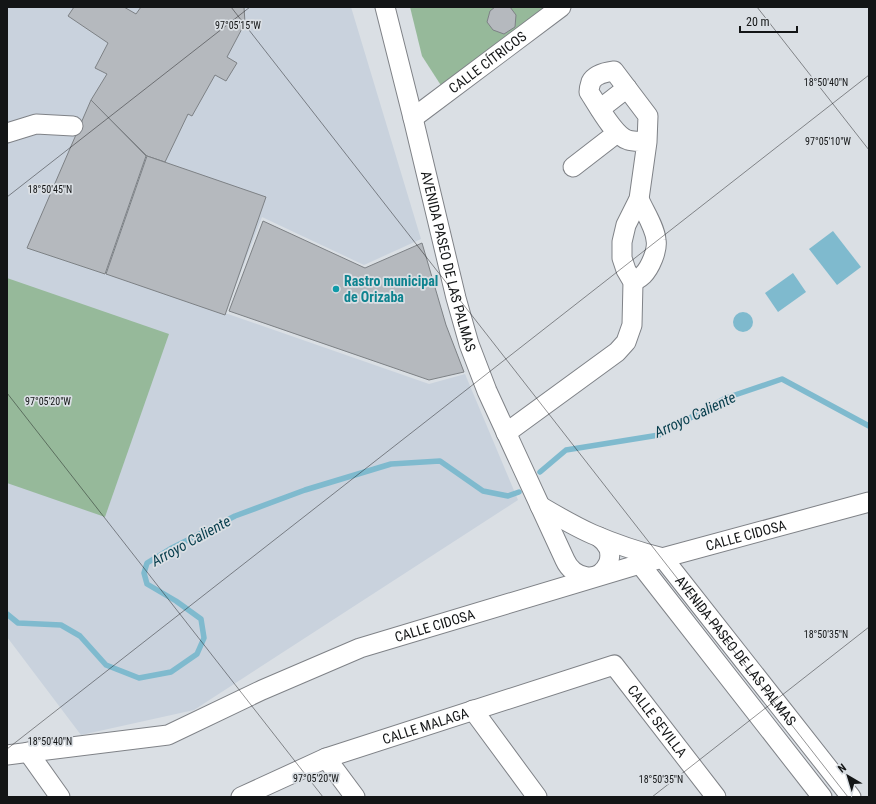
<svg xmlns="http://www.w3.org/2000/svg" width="876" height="804" font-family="'Roboto Condensed',sans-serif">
  <rect width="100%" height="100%" fill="#dadfe4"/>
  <path fill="#c9d2dd" d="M7,7h344l70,232 -57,26 -102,-48 -37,96 204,71 36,-10 53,126 -324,210 -113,25 -74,-98z"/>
  <g fill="#96b99a">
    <path d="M410,7h137l-105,80 -20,-31z"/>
    <path d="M7,278l162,56 -64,183 -98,-34z"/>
  </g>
  <g fill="#7fbace">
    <path d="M833,231l28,36 -24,18 -28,-36z"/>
    <path d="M793,273l13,19 -28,20 -13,-19z"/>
    <circle cx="743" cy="322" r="10"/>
  </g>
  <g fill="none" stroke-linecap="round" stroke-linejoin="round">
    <g stroke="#7fbace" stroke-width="5.5">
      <path d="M540,472l26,-22 93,-15 67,-37 56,-19 87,47"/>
      <path d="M7,614l11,9 43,2 19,11 26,29 33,13 32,-6 26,-18 7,-16 -3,-19 -25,-18 -29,-17 -3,-11 3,-10 23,-14 65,-33 70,-26 86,-26 49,-3 43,30 25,5 11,-4"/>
    </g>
  </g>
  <g fill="#b5b9be" stroke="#7d8185">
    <path d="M74,7h50l12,7 5,-7h103l1,16 -18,34 10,6 -11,18 -11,-6 -23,41 -4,-2 -23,48 -18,-6 -56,-56 16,-26 -12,-6 13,-25 -40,-27z"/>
    <path d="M495,7h15l6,8 -1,12 -11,7 -11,-4 -6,-8 3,-11z"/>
    <path d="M91,100l55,56 -41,118 -78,-26z"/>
    <path d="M147,156l119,41 -41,118 -119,-41z"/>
    <path d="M263,221l102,47 57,-25 24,82 18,47 -35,8 -200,-69z"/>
  </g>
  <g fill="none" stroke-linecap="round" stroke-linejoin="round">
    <g stroke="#7f8287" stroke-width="21">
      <g id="minor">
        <path id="s1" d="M385,7l28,111 43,180 13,46 18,47 78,169c8,18 33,25 43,4 2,-4 2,-11 1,-15 -2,-5 -6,-9 -10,-12"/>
        <path d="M600,109l27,-21"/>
        <path id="s2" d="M413,118l148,-111"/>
        <path d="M7,133l29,-9 37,2"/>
        <path d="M573,167l44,-34"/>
        <path d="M633,282c3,-2 7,-4 10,-7 7,-7 15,-25 13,-35 -1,-13 -12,-29 -17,-41"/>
        <path d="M506,433l111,-81 9,-10 6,-17 1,-43 -7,-12 -4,-12v-16l4,-17 13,-26 8,-57 1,-26 -34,-45c-8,1 -19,3 -23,11 -1,3 -2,7 -2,10 8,12 25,44 39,48 6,2 13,1 19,2"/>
        <path id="s3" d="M540,506c17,10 34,20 52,28 23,10 47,18 71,24l188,239"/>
        <path d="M640,564l182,233"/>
        <path d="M473,710l64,87"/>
        <path d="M28,752l32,45"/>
        <path id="s4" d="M7,755l161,-20 94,-45 98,-42 280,-84 229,-62"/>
        <path d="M326,758l29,39"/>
        <path id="s5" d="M241,797l85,-39 288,-93 102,132"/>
      </g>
    </g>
    <use href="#minor" stroke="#fff" stroke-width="19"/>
  </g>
  <path fill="none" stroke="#131516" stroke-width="1" stroke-opacity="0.45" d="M231,7l617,790M757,7l112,143M7,197l243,-190M7,393l316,404M7,749l862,-674M652,797l217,-170"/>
  <circle fill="#0f9aa8" stroke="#dadfe4" stroke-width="1.5" cx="336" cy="289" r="4"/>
  <g text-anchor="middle" stroke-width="3.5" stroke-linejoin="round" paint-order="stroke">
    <g font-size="14" fill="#131516" stroke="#dadfe4">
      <text dy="5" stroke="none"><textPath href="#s2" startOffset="93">CALLE CÍTRICOS</textPath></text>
      <text dy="5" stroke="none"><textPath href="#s1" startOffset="262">AVENIDA PASEO DE LAS PALMAS</textPath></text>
      <text dy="5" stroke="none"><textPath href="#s4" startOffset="775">CALLE CIDOSA</textPath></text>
      <text dy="5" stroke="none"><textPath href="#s4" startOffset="451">CALLE CIDOSA</textPath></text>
      <text dy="5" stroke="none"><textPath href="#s3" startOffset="252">AVENIDA PASEO DE LAS PALMAS</textPath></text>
      <text dy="5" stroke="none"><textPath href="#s5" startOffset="467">CALLE SEVILLA</textPath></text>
      <text dy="5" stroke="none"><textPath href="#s5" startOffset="198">CALLE MALAGA</textPath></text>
    </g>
    <g font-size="14" font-weight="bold" fill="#0d838f" stroke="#dadfe4" text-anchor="start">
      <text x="344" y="286">Rastro municipal<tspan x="344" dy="16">de Orizaba</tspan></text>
    </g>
    <g font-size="15" font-style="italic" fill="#063d4c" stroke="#dadfe4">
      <text transform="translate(695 415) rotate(-25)" y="5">Arroyo Caliente</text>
      <text transform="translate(191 541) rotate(-29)" y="5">Arroyo Caliente</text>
    </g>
  </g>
  <g font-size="10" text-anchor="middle" fill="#131516" stroke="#dadfe4" stroke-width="3.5" stroke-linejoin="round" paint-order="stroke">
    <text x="238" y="29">97°05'15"W</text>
    <text x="826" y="86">18°50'40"N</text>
    <text x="828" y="145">97°05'10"W</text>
    <text x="50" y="193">18°50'45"N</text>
    <text x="48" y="405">97°05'20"W</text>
    <text x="826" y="638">18°50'35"N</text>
    <text x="50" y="745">18°50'40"N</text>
    <text x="316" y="782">97°05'20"W</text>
    <text x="661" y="783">18°50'35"N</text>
  </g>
  <rect width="876" height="804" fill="none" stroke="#131516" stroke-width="16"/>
  <g transform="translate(848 776) rotate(322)" stroke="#dadfe4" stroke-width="3" paint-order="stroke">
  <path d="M0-3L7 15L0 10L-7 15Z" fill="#131516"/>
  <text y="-6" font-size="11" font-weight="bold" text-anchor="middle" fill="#131516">N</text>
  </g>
  <path d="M740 26v6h57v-6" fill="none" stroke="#131516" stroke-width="2"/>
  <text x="746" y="26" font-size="12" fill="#131516" stroke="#dadfe4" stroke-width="3" paint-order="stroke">20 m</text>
</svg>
